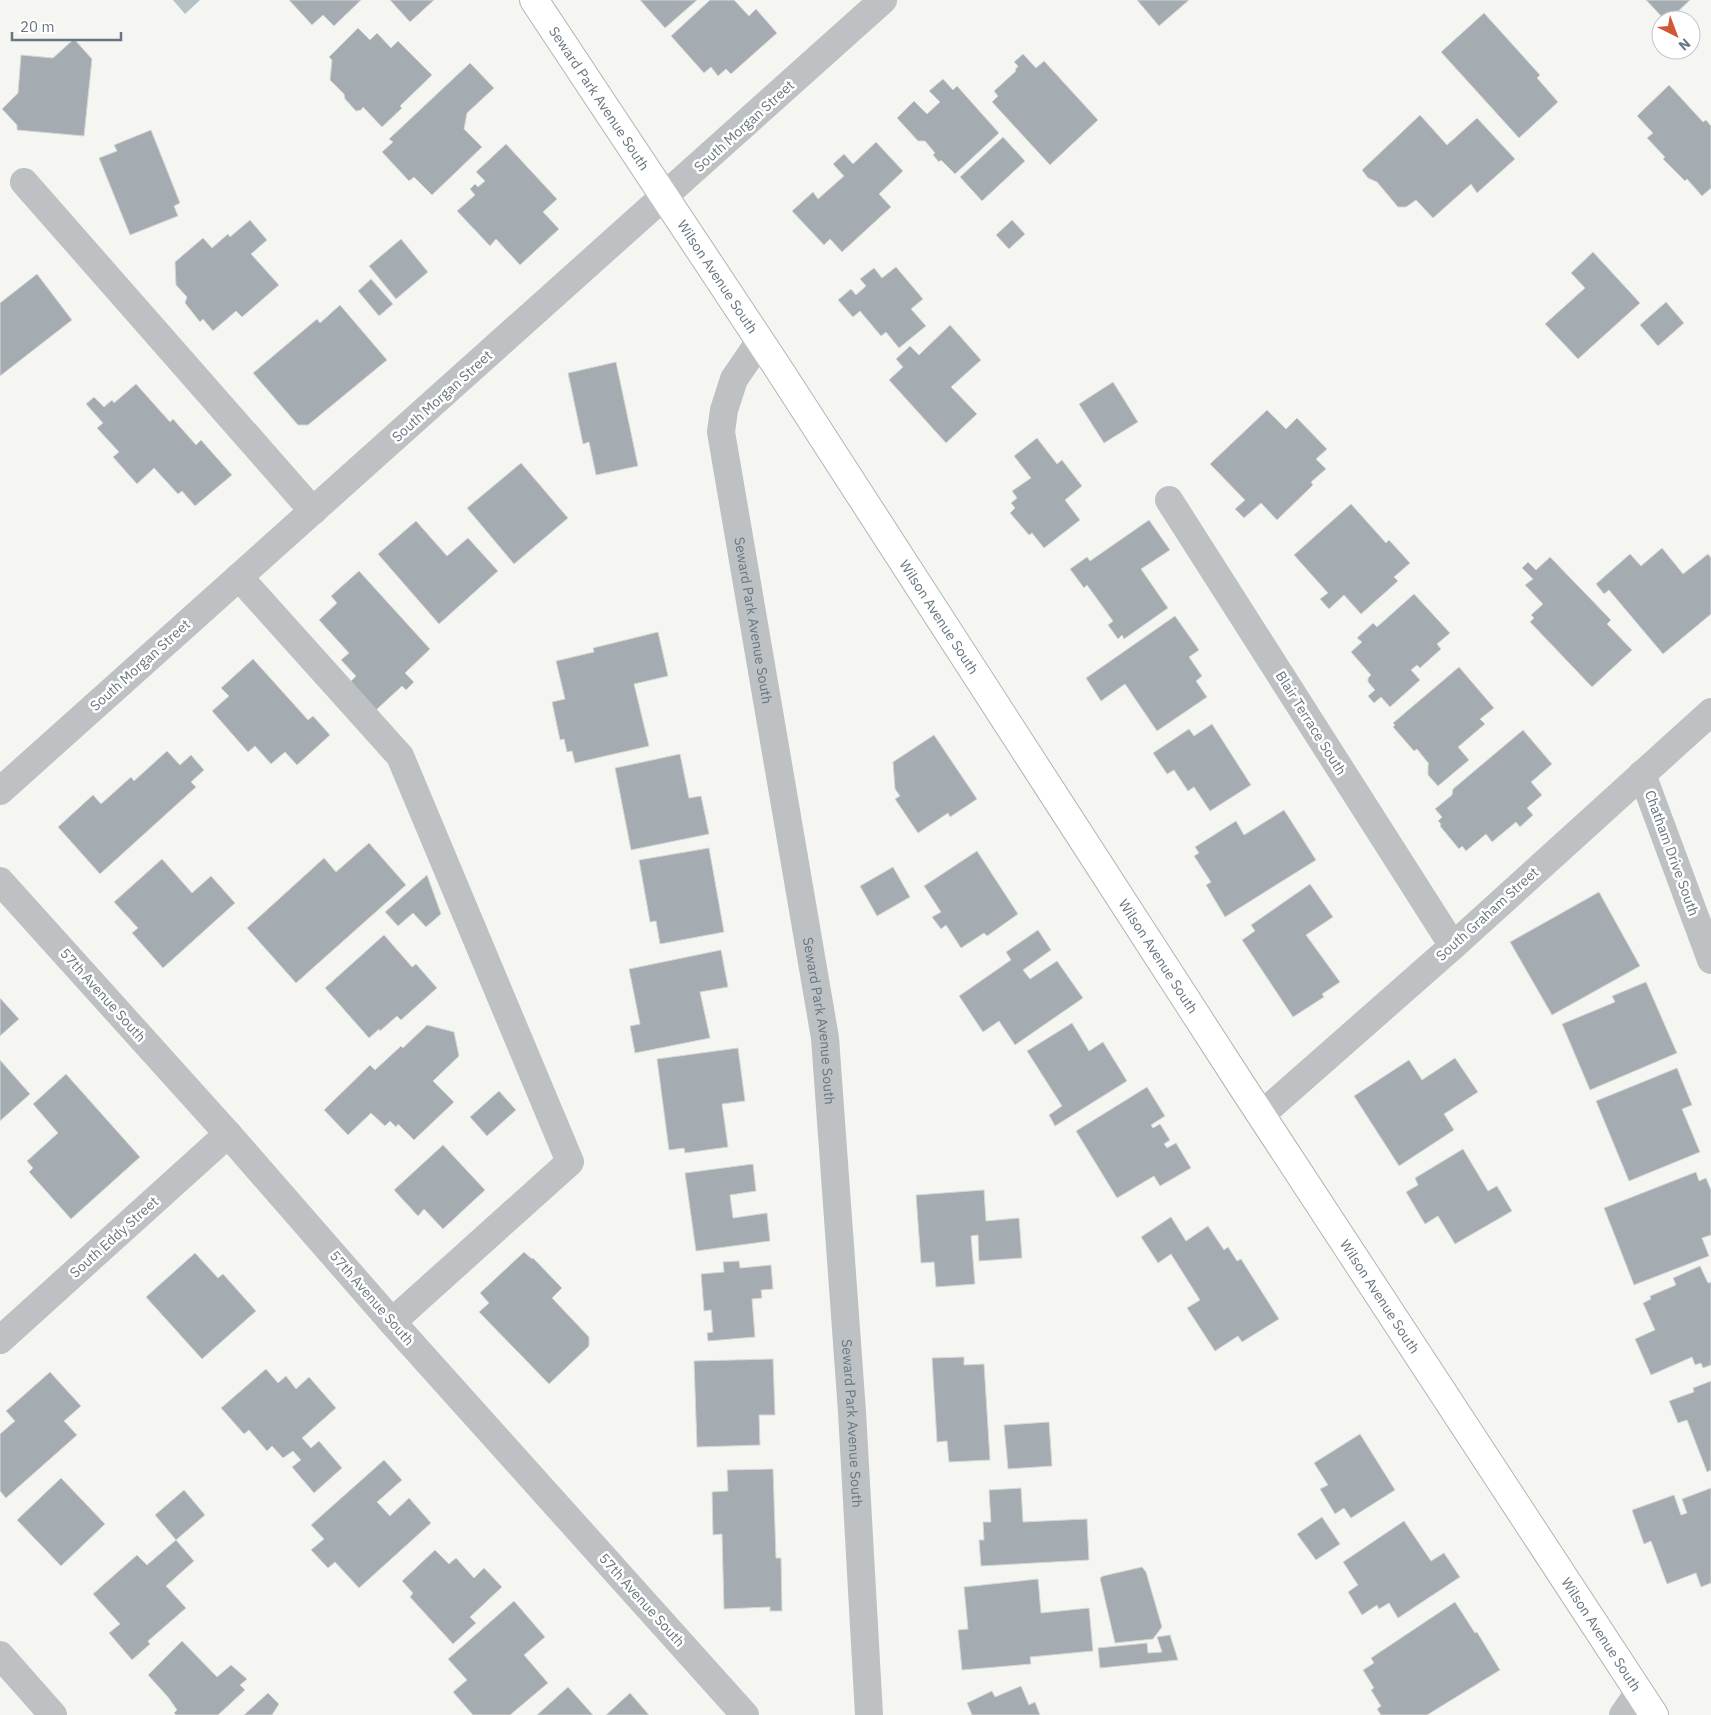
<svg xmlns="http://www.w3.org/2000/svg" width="1711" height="1715" font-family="'IBM Plex Sans',sans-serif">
  <rect width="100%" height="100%" fill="#f5f5f2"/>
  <path fill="#b6c1c5" d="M173,0h27l-15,14z"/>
  <g fill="#a5acb1" stroke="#d7d7d5">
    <path d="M289,0h72l-27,26 -11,-11 -11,10z"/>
    <path d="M390,0h44l-24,22z"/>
    <path d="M640,0h57l-32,28z"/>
    <path d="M710,0h24l15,16 7,-7 21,24 -46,41 -5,-5 -8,7 -7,-9 -7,6 -33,-37z"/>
    <path d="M1137,0h52l-30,26z"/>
    <path d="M1646,0h44l-21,20h-4z"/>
    <path d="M1484,13l56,62 -3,3 21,24 -39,36 -78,-86z"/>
    <path d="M358,28l12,12 7,-7 14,15 7,-7 34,34 -32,31 2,2 -20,19 -19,-20 -2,3 -5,1 -11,-12 -1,-5 -14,-14 2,-20 -3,-3z"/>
    <path d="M74,39l18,20 -8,77 -67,-6v-5l-15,-16 16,-16 3,-38 32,3z"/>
    <path d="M1023,54l13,14 8,-7 54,59 -48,45 -58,-63 6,-6 -4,-5 22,-20 -1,-1 3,-4 -4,-4z"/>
    <path d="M470,63l24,25 -27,25 -3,16 18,18 -50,48 -18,-18 -5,4 -27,-29 11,-10 -4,-3z"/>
    <path d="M943,79l10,11 4,-4 42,47 -44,41 -14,-14 -2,2 -6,-7 2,-2 -10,-12h-7l-21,-23 17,-17 13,13 13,-12 -11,-11z"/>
    <path d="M1669,85l34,37 3,-2 5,6v62l-9,8 -15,-17 -2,2 -22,-22 2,-2 -18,-19 6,-5 -16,-17z"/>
    <path d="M1420,115l27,30 30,-27 38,41 -38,34 -6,-9 -38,34 -17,-18 -10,7h-8l-21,-25 -9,-4 -6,-8z"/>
    <path d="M151,130l29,73 -6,3 4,10 -48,19 -31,-77 18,-7 -3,-6z"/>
    <path d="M1003,137l22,24 -43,40 -22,-24z"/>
    <path d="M876,142l27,29 -24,23 12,13 -49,45 -12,-13 -6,6 -32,-34 21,-19 5,7 26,-23 -11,-12 11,-10 9,10z"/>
    <path d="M506,144l51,55 -14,13 16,17 -39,36 -24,-26 -6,7 -33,-35 18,-16 -5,-6 5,-5 3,3 7,-6 -9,-9z"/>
    <path d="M250,220l17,20 -16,14 28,31 -37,32 -6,-6 -23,20 -10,-12 -3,3 -15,-19 2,-6 -11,-12 -1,-23 28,-24 9,10 16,-14 2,3z"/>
    <path d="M1012,220l13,14 -16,15 -13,-14z"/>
    <path d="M401,239l27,33 -32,27 -27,-33z"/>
    <path d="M1593,252l47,51 -62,56 -33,-35 40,-36 -14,-15z"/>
    <path d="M896,267l27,32 -12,10 15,17 -27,22 -13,-16 -5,4 -21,-25 -7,6 -15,-17 13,-11 5,6 10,-9 -6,-7 14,-11 8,10z"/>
    <path d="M37,274l35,46 -72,56v-73z"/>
    <path d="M371,279l22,25 -14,12 -21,-25z"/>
    <path d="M1666,302l18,21 -26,23 -18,-21z"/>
    <path d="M340,305l47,55 -79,65h-10l-45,-52 64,-54 3,4z"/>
    <path d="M950,325l31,35 -30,27 26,27 -31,29 -57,-63 14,-13 -7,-8 14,-13 9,9z"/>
    <path d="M616,362l22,104 -42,9 -7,-33 -6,2 -15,-71z"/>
    <path d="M1113,382l25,40 -34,21 -25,-39z"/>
    <path d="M136,384l34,38 3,-3 23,26 5,-5 31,35 -37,31 -13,-15 -4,3 -24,-26 -17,16 -24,-27 6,-5 -22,-24 6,-5 -17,-19 8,-7 10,10 8,-7 2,3z"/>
    <path d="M1267,410l19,19 11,-11 30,31 -11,10 10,10 -15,13 2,3 -36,35 -16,-17 -17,15 -9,-9 10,-9 -35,-36z"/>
    <path d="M1037,438l20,26 5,-4 20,26 -17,14 15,20 -36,28 -12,-15 -3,2 -19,-22 5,-5 -4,-5 6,-5 -5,-7 19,-13 -17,-22z"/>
    <path d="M521,463l47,55 -54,46 -47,-56z"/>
    <path d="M1351,504l35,39 3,-3 21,23 -16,14 4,4 -37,33 -17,-19 -15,14 -9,-10 8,-6 -34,-38z"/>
    <path d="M1149,520l21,30 -29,19 27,39 -44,31 -2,-4 -4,4 -10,-14 5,-4 -26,-36 -3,3 -14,-19 17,-12 3,4z"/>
    <path d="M416,521l31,35 21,-18 30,33 -59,53 -61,-70z"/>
    <path d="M1662,548l21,26 25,-20 3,4v56l-48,40 -54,-64 -5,4 -8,-10 34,-30 11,12z"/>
    <path d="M1550,557l61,63 -4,4 25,26 -40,37 -62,-65 4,-4 -3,-3 12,-11 -18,-19 8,-6 -11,-11 6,-6 8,8z"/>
    <path d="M359,571l71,78 -25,24 9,9 -8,8 -4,-4 -26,24 -26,-28 6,-6 -15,-16 8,-7 -30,-33 18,-17 -6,-7z"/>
    <path d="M1414,594l36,39 -13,11 4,5 -21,19 -3,-3 -6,5 9,10 -30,27 -9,-10 -7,6 -6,-7 7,-6 -7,-8v-4l3,-3 -20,-23 11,-10 -5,-4 16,-15 4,4z"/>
    <path d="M1175,616l24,34 -10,7 13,19 -6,5 11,16 -50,34 -32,-47 -24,17 -15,-23z"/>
    <path d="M658,632l10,44 -34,8 15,62 -74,17 -3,-12 -5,1 -3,-13 -4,1 -8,-38 13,-3 -9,-38 38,-9 -1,-4z"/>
    <path d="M253,659l55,61 5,-4 17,19 -33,30 -12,-13 -14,12 -16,-18 -7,6 -36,-41 17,-15 -8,-8z"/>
    <path d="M1459,667l35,41 -14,11 5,5 -27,23 11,13 -31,26 -10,-11v-10l1,-1 -12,-15 -3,2 -21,-24 2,-2 -2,-2z"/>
    <path d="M1212,724l39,61 -41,26 -16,-24 -6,4 -14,-21 -7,4 -14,-21 36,-24 5,7z"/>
    <path d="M1523,730l29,34 -21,18 11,13 -15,13 6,7 -13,12 -4,-5 -24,20 -6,-8 -20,17 -4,-5 -3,3 -19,-23 1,-2 -3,-3 4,-4 -7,-8 17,-14 1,-6z"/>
    <path d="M934,735l43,64 -27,18 -2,-4 -30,20 -23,-34 5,-3 -5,-7 -2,-27z"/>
    <path d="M167,751l13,14 11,-10 13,15 -13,12 5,5 -96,87 -42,-47 35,-32 8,9 30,-27 3,4z"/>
    <path d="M680,754l9,44 12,-2 8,38 -78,16 -16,-82z"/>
    <path d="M1284,810l32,50 -91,57 -19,-32 5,-3 -17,-26 5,-3 -4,-6 41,-26 8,14z"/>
    <path d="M369,843l37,42 -110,98 -49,-55 77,-70 12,14z"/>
    <path d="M709,848l15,84 -64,12 -4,-23 -6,1 -11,-62z"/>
    <path d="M977,851l41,63 -31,22 -3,-3 -23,15 -15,-23 -5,4 -9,-12 9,-5 -17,-26z"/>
    <path d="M162,859l30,34 19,-17 24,27 -72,65 -31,-35 6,-5 -24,-26z"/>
    <path d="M893,867l17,30 -33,19 -17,-30z"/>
    <path d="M427,875l14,39 -15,13 -13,-14 -15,13 -13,-14z"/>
    <path d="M1310,884l23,33 -27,18 34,47 -18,12 2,3 -31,20 -51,-77 13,-9 -4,-6z"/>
    <path d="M1599,892l41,74 -88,49 -42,-73z"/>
    <path d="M1038,930l13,20 -28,20 7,9 27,-18 26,37 -68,47 -16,-24 -16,11 -24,-36 52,-36 -5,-8z"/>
    <path d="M384,935l28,32 4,-3 21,24 -36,32 -4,-4 -17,15 -1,-2 -10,9 -44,-50z"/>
    <path d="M721,950l7,37 -28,5 10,46 -75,15 -5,-27 10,-2 -11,-55z"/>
    <path d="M1646,982l31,71 -87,37 -28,-66 53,-22 -3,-6z"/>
    <path d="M0,998l19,21 -19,17z"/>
    <path d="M1072,1023l17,28 14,-9 24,39 -72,45 -6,-11 13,-9 -35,-55z"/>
    <path d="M427,1025l27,7 5,24 -26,25 21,21 -40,38 -16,-16 -2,3 -6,-6 -5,5 -14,-13 -23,22 -24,-25 46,-45 5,5 26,-24 2,2z"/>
    <path d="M738,1048l7,53 -23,3 6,43 -43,6 -1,-5 -15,2 -12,-91z"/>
    <path d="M1455,1058l23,34 -34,22 10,16 -55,36 -45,-70 55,-36 13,20z"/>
    <path d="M0,1060l30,34 -30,27z"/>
    <path d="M1677,1068l15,37 -10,4 18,43 -71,29 -33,-80z"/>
    <path d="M66,1074l74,83 -69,62 -42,-47 4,-4 -6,-7 31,-28 -25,-29z"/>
    <path d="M1147,1087l18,29 -14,9 2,3 7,-4 10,16 -6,4 3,4 9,-5 15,25 -31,18 -6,-10 -37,22 -41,-67z"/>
    <path d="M499,1091l17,19 -29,26 -17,-19z"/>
    <path d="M443,1145l42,45 -42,39 -19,-20 -6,7 -24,-26z"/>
    <path d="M1463,1149l25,42 9,-5 15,25 -57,33 -17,-28 -13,8 -19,-32 12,-7 -3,-7z"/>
    <path d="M753,1164l3,27 -26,4 3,23 34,-5 3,28 -74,10 -11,-78z"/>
    <path d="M1696,1172l3,9 7,-3 5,12v45l-9,3 7,18 -75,29 -30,-77z"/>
    <path d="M984,1190l2,31 33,-3 3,40 -43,3 -1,-26 -7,1 4,48 -39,3 -2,-25 -13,1 -5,-68z"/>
    <path d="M1171,1217l15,24 22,-15 16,24 4,-3 9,14 4,-2 38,60 -37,23 -4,-6 -23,15 -28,-43 13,-8 -29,-46 -13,9 -17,-26z"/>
    <path d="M524,1252l8,7 1,-1 29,30 -10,10 37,39v9l-40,38 -70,-72 10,-9 -9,-10z"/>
    <path d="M195,1253l23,25 5,-4 33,37 -54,48 -56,-62z"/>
    <path d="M739,1261l1,7 31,-3 2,24 -12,1 1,8 -10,1 3,38 -47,4 -1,-8 6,-1 -2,-22 -7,1 -3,-37 23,-2 -1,-10z"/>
    <path d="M1700,1266l8,17 3,-1v83l-8,3 -2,-5 -6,2 -3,-8 -41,18 -16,-36 20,-9 -12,-27 8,-4 -1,-3 26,-11 -3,-7z"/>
    <path d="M964,1357v8l20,-1 6,96 -41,2 -2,-21 -10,1 -5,-84z"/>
    <path d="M773,1359l2,56h-16l1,30 -63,2 -3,-86z"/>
    <path d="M266,1369l12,14 8,-7 10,13 13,-12 27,31 -34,30 9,10 8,-7 23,27 -28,25 -22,-26 9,-7 -8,-9 -10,7 -11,-12 -5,5 -18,-21 -5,4 -23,-26z"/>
    <path d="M50,1372l31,34 -17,15 13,14 -71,63 -6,-7v-57l15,-13 -9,-10z"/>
    <path d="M1711,1381v89l-4,2 -20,-52 -9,3 -9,-22 25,-9 -1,-4z"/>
    <path d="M1049,1422l3,44 -44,3 -4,-44z"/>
    <path d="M1360,1434l35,56 -44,28 -7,-10 -9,6 -15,-25 8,-4 -14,-22z"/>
    <path d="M384,1460l18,20 -25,22 13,14 19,-18 22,25 -72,65 -24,-26 -7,6 -17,-18 13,-11 -13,-14z"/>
    <path d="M773,1469l3,89h5l1,53h-12v-4l-46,2 -2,-75 -9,1 -1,-43 16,-1 -1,-21z"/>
    <path d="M61,1478l44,46 -44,42 -44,-46z"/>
    <path d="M1021,1488l2,34 64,-3 2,41 -108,6 -2,-26h5l-1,-18h8l-2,-32z"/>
    <path d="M1711,1488v95l-10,4 -5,-14 -29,11 -16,-43 -7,3 -12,-34 42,-15 7,20 6,-2 -5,-14z"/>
    <path d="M184,1490l21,25 -29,25 -21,-25z"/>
    <path d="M1322,1517l18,27 -24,16 -19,-26z"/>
    <path d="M1404,1521l27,40 13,-8 16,24 -62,41 -9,-15 -10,6 -2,-4 -15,10 -14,-23 10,-7 -15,-23z"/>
    <path d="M176,1540l18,21 -28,25 20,22 -38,33 2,3 -18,16 -23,-27 11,-9 -27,-30 44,-39 10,10z"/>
    <path d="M435,1550l14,14 7,-6 18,20 10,-10 18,19 -32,30 6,6 -23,21 -43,-47 3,-4 -11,-12z"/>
    <path d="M1142,1567l4,5 16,55 -9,12 -38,4 -15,-65 3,-2z"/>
    <path d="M1038,1579l3,34 48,-5 4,43 -63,6 1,7 -69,6 -4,-40 10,-1 -4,-42z"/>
    <path d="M514,1601l31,36 -21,18 24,28 -38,32h-37l-20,-23 14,-12 -19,-21z"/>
    <path d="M1455,1602l20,31 2,-1 23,38 -73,45h-46l-4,-6 4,-3 -10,-16 3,-2 -11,-18 11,-7 -3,-5z"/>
    <path d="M1170,1635l8,25 -78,8 -2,-20 49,-5 1,10 14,-1 -5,-15z"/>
    <path d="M182,1641l35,36 14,-12 16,14 -7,6 5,5 -27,25h-42l-2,-2 3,-3 -9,-13 -20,-22z"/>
    <path d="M1021,1686l8,19 6,-3 5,13h-68l-5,-12 25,-12 3,6z"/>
    <path d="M568,1687l25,28h-56z"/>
    <path d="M268,1693l11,11 -7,11h-28z"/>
    <path d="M630,1693l19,22h-43z"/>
  </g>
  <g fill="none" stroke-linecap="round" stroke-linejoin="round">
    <g stroke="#b0b5b8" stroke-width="30">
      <g id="major">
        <path id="s2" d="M534,0l244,368 464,718 412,629"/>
      </g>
    </g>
    <g stroke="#bdc1c4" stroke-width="28">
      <path d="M24,182l289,329"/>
      <path id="s1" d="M760,341l-26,38 -10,31 -3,22 104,606 27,374 17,303"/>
      <path d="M1169,500l284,446"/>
      <path d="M239,577l161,179 170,406 -178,160"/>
      <path d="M1642,774l69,186"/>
      <path d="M0,791l883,-791"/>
      <path d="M0,881l228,253 164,188 353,393"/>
      <path d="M1261,1115l192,-169 258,-234"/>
      <path d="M0,1340l228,-206"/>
      <path d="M0,1655l53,60"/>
      <path d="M1623,1715l16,-23"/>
    </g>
    <use href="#major" stroke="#fff" stroke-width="28"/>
  </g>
  <g text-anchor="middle" stroke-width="5" stroke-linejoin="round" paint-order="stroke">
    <g font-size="14" fill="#677681" stroke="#fff">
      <text dy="5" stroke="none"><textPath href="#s2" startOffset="118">Seward Park Avenue South</textPath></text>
      <text transform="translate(744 126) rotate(-42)" y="5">South Morgan Street</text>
      <text dy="5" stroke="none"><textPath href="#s2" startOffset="332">Wilson Avenue South</textPath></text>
      <text transform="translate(442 396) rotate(-42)" y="5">South Morgan Street</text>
      <text dy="5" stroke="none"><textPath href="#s2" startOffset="738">Wilson Avenue South</textPath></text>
      <text dy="5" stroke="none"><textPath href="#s1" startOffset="292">Seward Park Avenue South</textPath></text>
      <text transform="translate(140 665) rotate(-42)" y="5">South Morgan Street</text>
      <text transform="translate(1311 723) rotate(58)" y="5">Blair Terrace South</text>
      <text transform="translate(1672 853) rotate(70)" y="5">Chatham Drive South</text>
      <text transform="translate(1487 914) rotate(-42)" y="5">South Graham Street</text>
      <text dy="5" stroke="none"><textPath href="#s2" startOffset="1142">Wilson Avenue South</textPath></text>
      <text transform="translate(103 995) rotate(48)" y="5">57th Avenue South</text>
      <text dy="5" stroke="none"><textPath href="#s1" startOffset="698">Seward Park Avenue South</textPath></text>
      <text transform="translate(114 1237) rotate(-42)" y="5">South Eddy Street</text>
      <text dy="5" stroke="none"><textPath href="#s2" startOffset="1548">Wilson Avenue South</textPath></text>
      <text transform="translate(372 1298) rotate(49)" y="5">57th Avenue South</text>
      <text dy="5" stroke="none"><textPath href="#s1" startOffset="1102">Seward Park Avenue South</textPath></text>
      <text transform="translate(642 1600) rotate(48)" y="5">57th Avenue South</text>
      <text dy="5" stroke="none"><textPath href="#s2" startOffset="1952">Wilson Avenue South</textPath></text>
    </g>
  </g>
  <g transform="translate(1676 35) rotate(138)"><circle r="24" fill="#ffffff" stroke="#c2c8cd"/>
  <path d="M0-4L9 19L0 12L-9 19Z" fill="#d25735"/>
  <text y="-8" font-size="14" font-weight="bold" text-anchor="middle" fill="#677681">N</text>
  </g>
  <path d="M12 32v8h109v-8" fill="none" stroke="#677681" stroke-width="2.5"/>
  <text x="20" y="32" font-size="15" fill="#677681" stroke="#ffffff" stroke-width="4" paint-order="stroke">20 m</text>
</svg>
